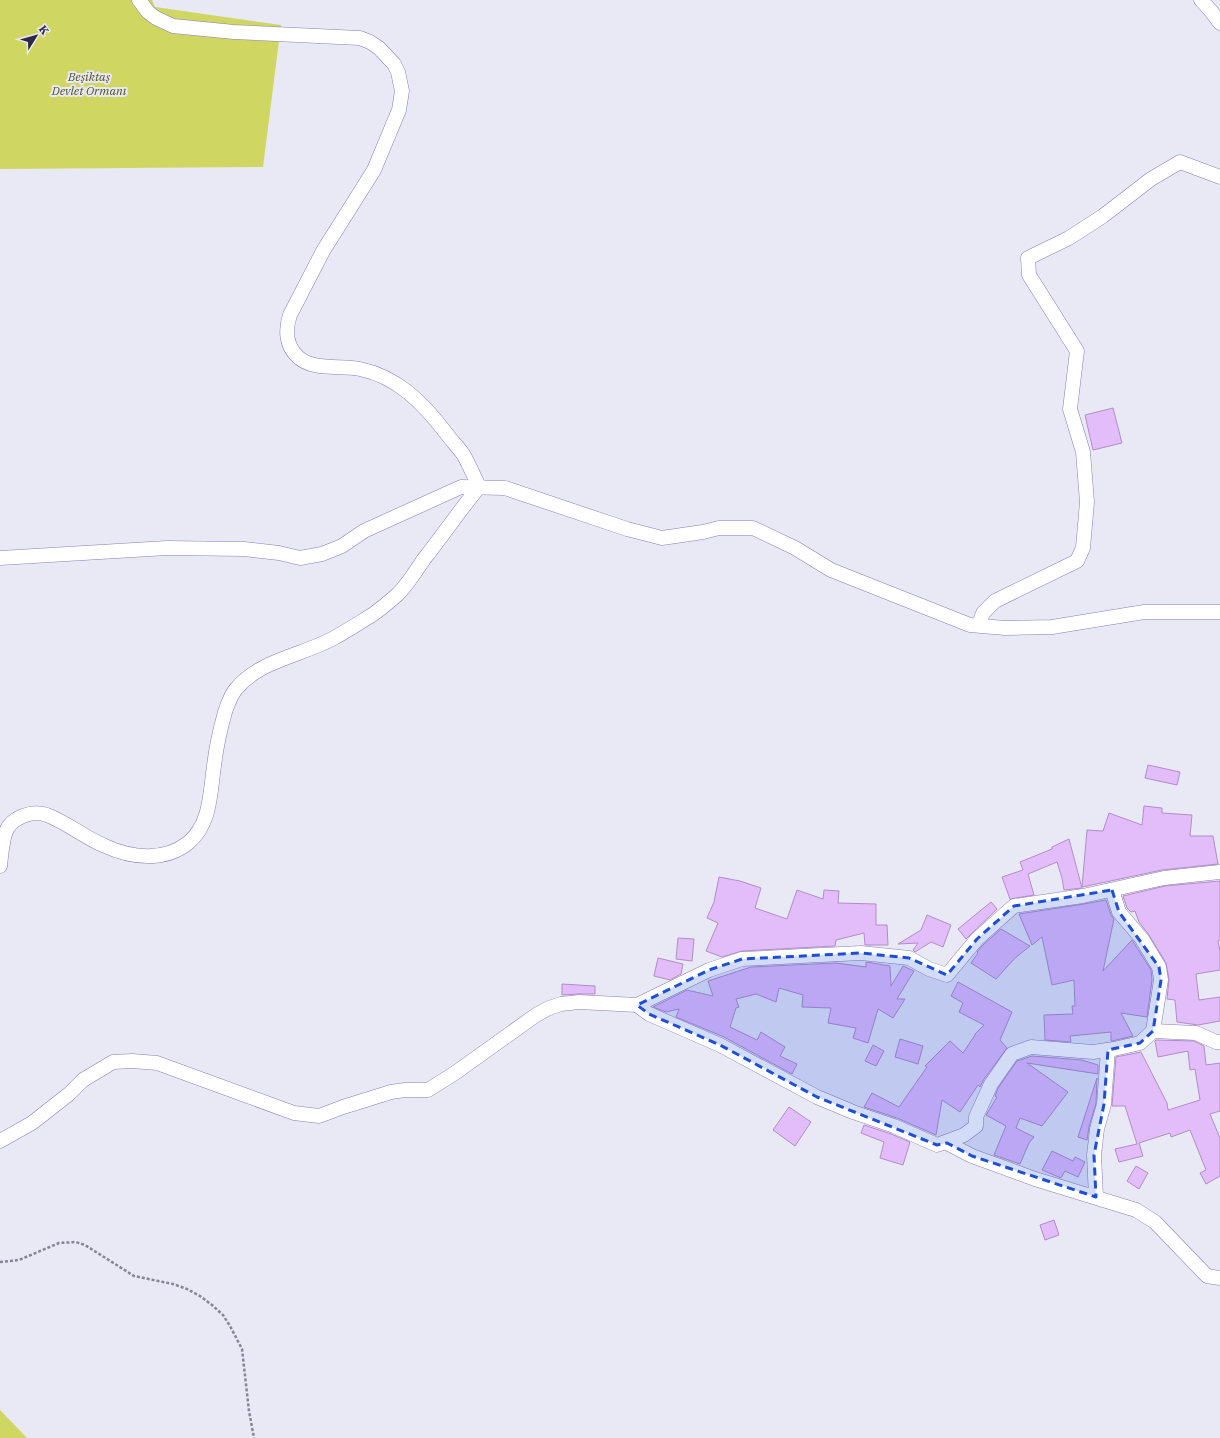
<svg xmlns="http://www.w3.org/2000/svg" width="1220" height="1438" font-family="'IBM Plex Serif',serif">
  <rect width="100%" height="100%" fill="#e9e8f5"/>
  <g fill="#cfd662">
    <path d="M0,0h152l3,7 126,18 -18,142 -263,2z"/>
    <path d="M0,1410l27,28h-27z"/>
  </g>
  <g fill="#e3bdfa" stroke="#b18dc7">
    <path d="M1113,408l9,35 -29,7 -8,-35z"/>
    <path d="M1148,765l32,7 -3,13 -32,-7z"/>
    <path d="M1144,806l18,2v5l30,2 -2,21h23l5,28 -56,6 -80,17 5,-57 16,1 6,-18 33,12z"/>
    <path d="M1069,839l13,49 -18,2 -2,-12 -5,-16 -29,12 6,21 -24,4 -8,-22 21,-7 -3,-8 32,-13v-2z"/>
    <path d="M719,877l21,4 21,7 -6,20 32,11 10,-29 26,9 1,-9 15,1 -1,12 38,1v21h11l1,20h-23l-1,-12 -28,7 -1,6 -93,5 -20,6 -16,-6 12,-28 -11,-5 7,-16z"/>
    <path d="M1220,881v59l-2,1 2,10v19l-24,4 3,26 21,-3v24l-22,4 -21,-3 -2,-22 -8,-1 2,-20 -3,-16 -17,-28 -10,-13 -4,-11 -4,1 -4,-4 -4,-12 42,-10z"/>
    <path d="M1106,900l5,15 3,4 -11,52 29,-31 19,30 1,10 -5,37 -26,-4 12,23 -21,5h-1v-9l-41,4 1,6 -26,-2 -1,-25 29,-1 -1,-8h3l-1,-26 -22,5 -10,-48 -10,8 -13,-31 65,-10z"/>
    <path d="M991,902l6,7 -31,30 -8,-10z"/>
    <path d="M927,915l24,10 -8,22 -12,-5 -16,10 -2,-2 5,-7 -20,1 23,-14z"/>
    <path d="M1001,929l29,17 -15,12 -19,21 -25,-16 7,-10 -1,-1 6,-7z"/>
    <path d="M678,938l16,1 -2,22 -16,-2z"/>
    <path d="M658,958l25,6 -2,10 -11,6 -16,-4z"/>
    <path d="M866,962l24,4 1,20 12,-20 11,5 -17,28h8l-12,19 -15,-9 -10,34 -15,-5 3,-10 -28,-5 3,-15 -29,-1 1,-12 -24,-7 -3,14 -20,-8 -20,5 3,8 -3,1 -6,19 27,13 4,-8 24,15 -5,9 17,8 -5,10 -68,-37 -48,-20 3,-8 -13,3 -13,-5 34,-17 26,6 -5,-15 43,-14 85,-4 30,4z"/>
    <path d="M958,982l54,30 -12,28 7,8 -23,31 -4,8 -2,-2 -18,27 -18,-12 -6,35 -39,-17 -33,-11 8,-14 27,14 28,-40 -2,-1 25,-25 13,12 12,-18v-1l9,-9 -25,-13 4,-9 -12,-7z"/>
    <path d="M562,984l33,2v8h-17l-16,1z"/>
    <path d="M900,1039l23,7 -5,18 -23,-7z"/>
    <path d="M1156,1040l38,1 10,5 2,19 14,-2v48l-10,3 10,24v38l-14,8 -6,-11 6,-3 -16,-40 -19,7 -1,-4 -31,10 4,13 -24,6 -4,-13 22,-5 -12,-38h-13l4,-49 25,-5 26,51 1,7 32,-10 -5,-31 -5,1 -2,-19 -30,6 -3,-16z"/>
    <path d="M873,1045l11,6 -8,15 -11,-5z"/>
    <path d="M1032,1056l50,4 16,5v9l-71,-11 41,29 -26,34 -22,-8 -4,10 18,9 -5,6 -9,21 -26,-9 12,-29 -20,-11 11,-18 -2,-1 3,-8 19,-27z"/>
    <path d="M1097,1078l-1,25 -7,24 -2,13 -9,-3z"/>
    <path d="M789,1107l22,15 -16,24 -22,-16z"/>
    <path d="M864,1125l27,9 19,8 -7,23 -23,-7 4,-16 -23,-9z"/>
    <path d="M1052,1151l21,10 2,-4 10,5 -7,15 -13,-6 -4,7 -19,-8z"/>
    <path d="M1136,1166l12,7 -9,16 -12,-8z"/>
    <path d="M1054,1220l5,15 -14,5 -5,-15z"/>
  </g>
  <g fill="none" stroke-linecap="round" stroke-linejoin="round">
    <g stroke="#897eba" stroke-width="15">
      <g id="street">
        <path d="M1201,0l10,11 9,12"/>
        <path d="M0,558l167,-10 77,1 35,4 21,5 22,-4 20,-8 22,-15 97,-44 44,1 122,41 35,9 41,-6 16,-4h34l42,20 36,22 139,55 35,3 47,-1 92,-15h76"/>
        <path d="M979,625l4,-12 12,-12 82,-40 6,-13 4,-46 -4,-50 -13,-43 7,-58 -48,-76 -1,-17 41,-20 34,-22 48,-37 29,-17 40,15"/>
        <path d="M0,866c1,-10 2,-22 5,-32 5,-17 27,-24 42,-19 21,8 38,23 58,31 26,12 59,16 83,-3 23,-19 22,-50 26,-77 2,-18 6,-36 11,-54 3,-8 5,-16 11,-23 24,-29 64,-33 96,-50 13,-7 27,-16 40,-24 9,-6 18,-14 26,-21 10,-10 18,-23 26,-35 19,-24 36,-49 55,-72 -5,-11 -10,-23 -16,-33 -5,-7 -12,-14 -17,-21 -23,-30 -48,-56 -86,-64 -20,-4 -47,2 -62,-12 -12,-11 -13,-27 -8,-42l33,-64 51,-81 25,-60 3,-19 -4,-19 -4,-8 -15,-16 -9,-6 -10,-4 -126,-6 -61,-6 -17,-8 -8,-6 -9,-12"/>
        <path d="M1112,890l7,22 23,27 17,28 2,13 -8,51"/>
        <path d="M637,1005l12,9 71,31 97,52 36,15 41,14 43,19 27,-10 12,-9v-9l15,-33 21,-30 19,-7 62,5 21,-3 26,-6 13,-12 43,2 20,9h4"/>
        <path d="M0,1141l32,-18 37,-29 14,-14 30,-18 19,-1 25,2 137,50 25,3 24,-9 48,-15 14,-2h23l27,-17 81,-58 13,-7 12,-4 18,-2 58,3 72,-35 33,-11 119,-6 48,5 20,11 18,6 30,-36 37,-33 69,-10 81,-18 56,-6"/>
        <path d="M947,1143l25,13 63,23 101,31 19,12 52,54 13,2"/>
        <path d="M1096,1197l-2,-42 3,-26 7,-25 4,-54"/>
      </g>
    </g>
    <path stroke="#878498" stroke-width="2.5" stroke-dasharray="3 2" stroke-linecap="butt" d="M0,1262l19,-2 40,-17 17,-1 9,3 49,31 39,8 14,5 13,7 12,9 11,10 7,11 12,23 7,62 5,27"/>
    <use href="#street" stroke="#fff" stroke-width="14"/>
  </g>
  <path fill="#1d4ed8" fill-opacity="0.2" stroke="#1d4ed8" stroke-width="3" stroke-dasharray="8 5" stroke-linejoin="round" d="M1112,890l7,22 40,55 2,13 -8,51 -13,12 -32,7 -4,54 -10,51 2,42 -124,-41 -25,-13 -10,2 -120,-48 -97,-52 -71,-31 -12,-9 72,-35 33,-11 119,-6 48,5 38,17 30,-36 37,-33z"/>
  <g text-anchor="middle" stroke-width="4" stroke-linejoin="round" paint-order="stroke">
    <g font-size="12" font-style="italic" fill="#50531e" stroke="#e9e8f5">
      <text x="89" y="81">Beşiktaş<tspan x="89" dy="14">Devlet Ormanı</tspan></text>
    </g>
  </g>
  <g transform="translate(36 36) rotate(53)" stroke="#e9e8f5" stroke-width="3" paint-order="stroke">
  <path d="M0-3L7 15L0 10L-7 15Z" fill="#2d2942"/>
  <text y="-6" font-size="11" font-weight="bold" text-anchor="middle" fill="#2d2942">K</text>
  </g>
</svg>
